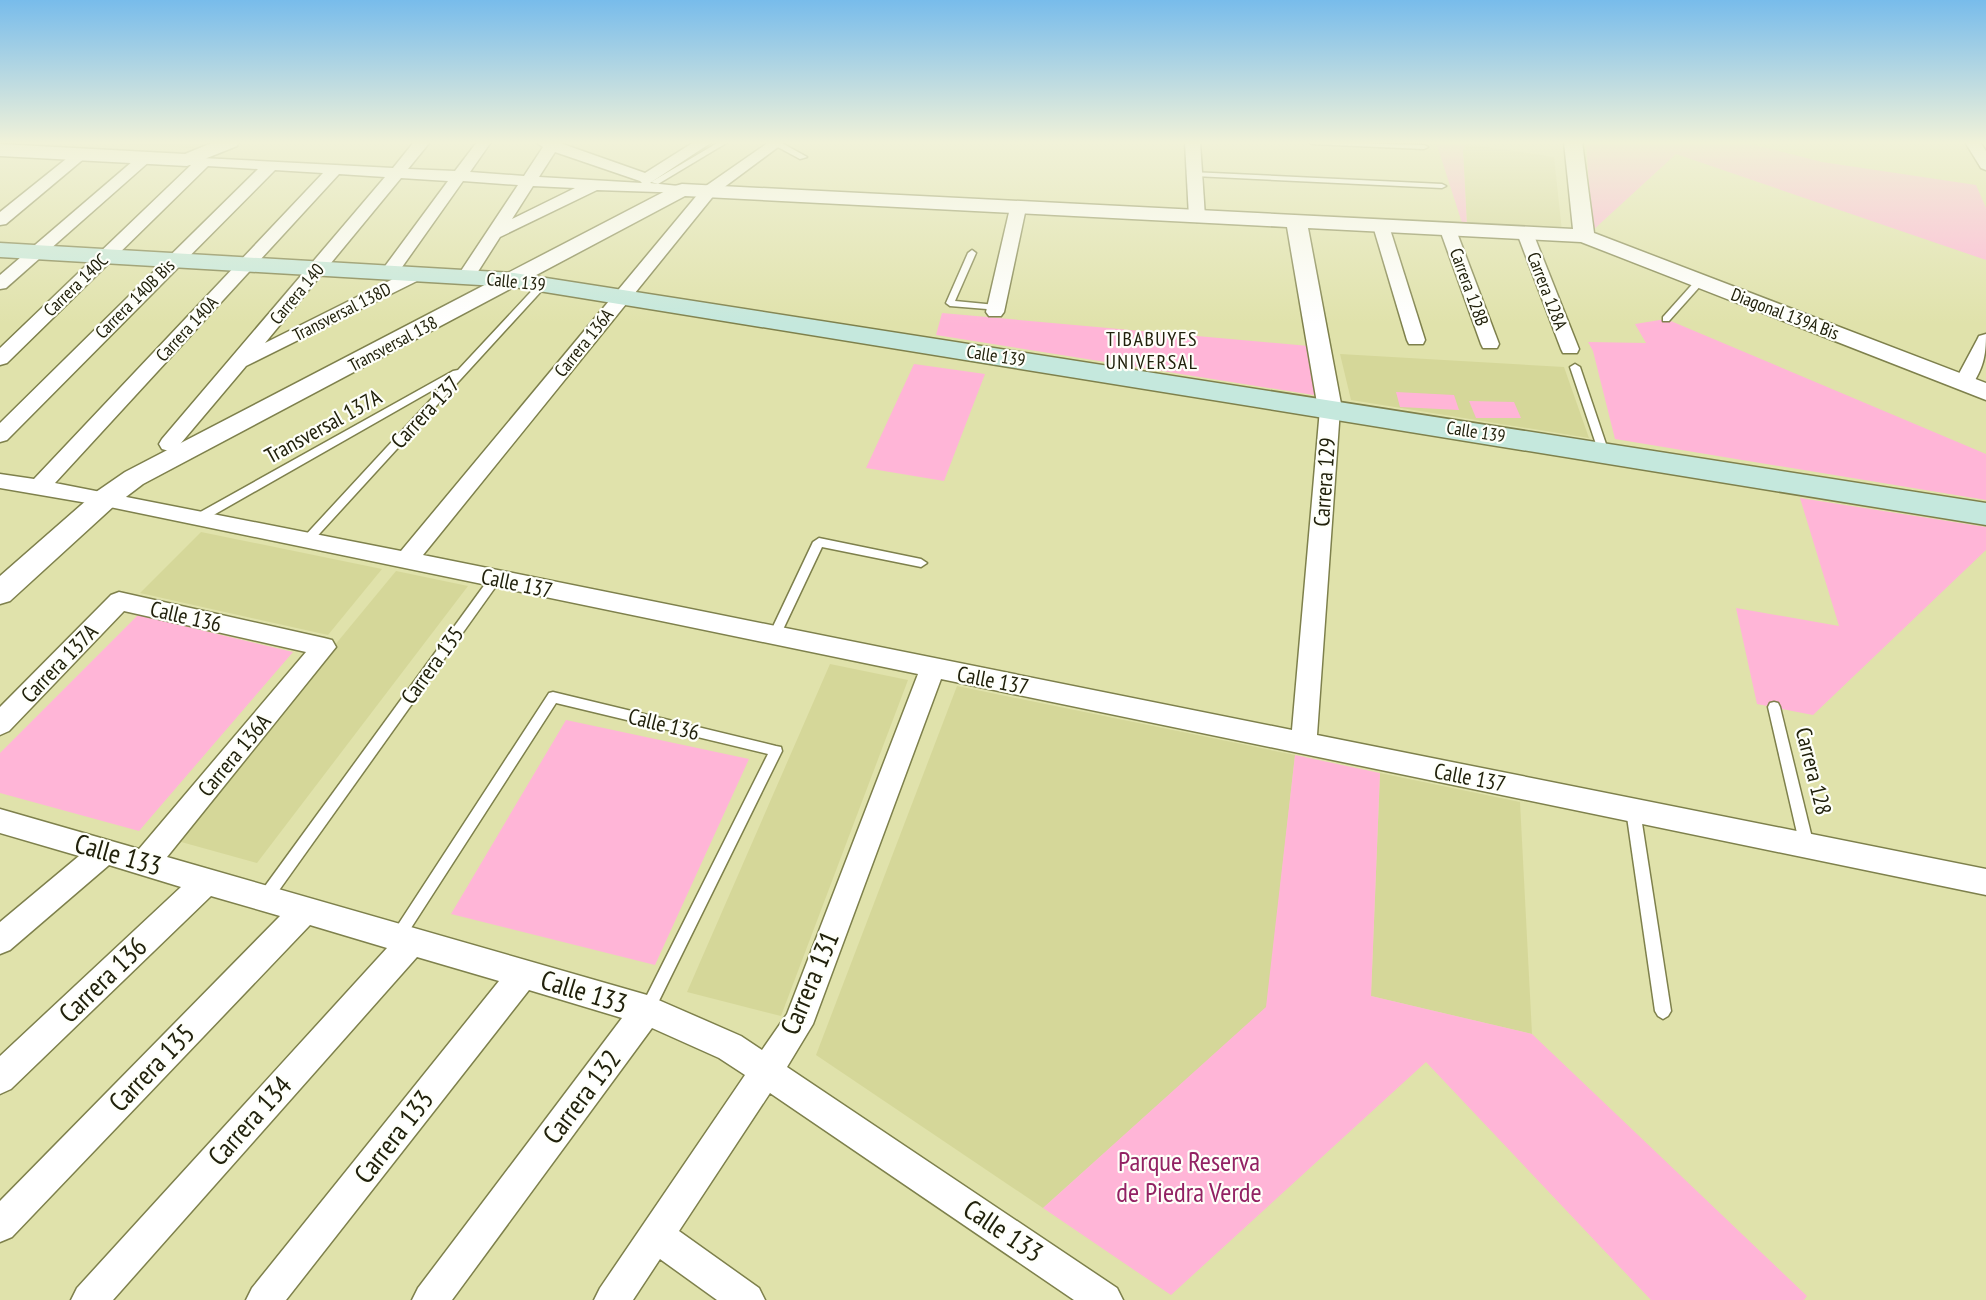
<svg xmlns="http://www.w3.org/2000/svg" width="1986" height="1300" font-family="'PT Sans Narrow',sans-serif">
  <rect width="100%" height="100%" fill="#e0e2ab"/>
  <g fill="#d5d799">
    <path d="M79,142h127l-14,6z"/>
    <path d="M1466,144l88,13 8,74 -95,-5 -4,-77z"/>
    <path d="M1340,354l224,13 25,71 -238,-38z"/>
    <path d="M201,532l181,37 -54,66 -188,-42z"/>
    <path d="M396,571l72,15 -211,277 -83,-23z"/>
    <path d="M830,664l78,16 -127,336 -94,-24z"/>
    <path d="M957,686l338,69 -28,252 -224,201 -227,-153z"/>
    <path d="M1380,773l140,29 12,232 -161,-38z"/>
  </g>
  <g fill="#ffb5d7">
    <path d="M1436,142h31l-4,8 4,76h-4z"/>
    <path d="M1586,142h158l78,20 154,23 10,23v52l-310,-106 -84,77z"/>
    <path d="M942,313l367,33 11,50 -384,-61z"/>
    <path d="M1666,319l320,135v46l-371,-61 -22,-88 -5,-9 58,1 -11,-19z"/>
    <path d="M914,364l71,10 -41,107 -78,-13z"/>
    <path d="M1396,392l58,3 5,15 -59,-3z"/>
    <path d="M1469,401l45,1 7,16h-45z"/>
    <path d="M1800,498l186,29v23l-173,165 -56,-11 -21,-96 103,18z"/>
    <path d="M138,615l155,37 -154,179 -139,-38v-40z"/>
    <path d="M566,720l183,39 -94,206 -204,-51z"/>
    <path d="M1295,755l85,18 -9,223 161,38 275,262 -3,4h-153l-225,-238 -255,233 -128,-87 223,-201z"/>
  </g>
  <g fill="none" stroke-linecap="round" stroke-linejoin="round">
    <g stroke="#7e804c" stroke-width="3">
      <g id="service">
        <path d="M719,142h9l-70,42 -7,-2z"/>
        <path d="M774,142h6l27,15 -7,2 -26,-14z"/>
        <path d="M1308,142l116,3 4,2 -4,2 -112,-5z"/>
        <path d="M1191,172l251,12 4,2 -4,2 -248,-12 -4,-2z"/>
        <path d="M972,250l4,3 -21,48 41,4 5,3 -2,2 -49,-4 -4,-3 22,-50z"/>
        <path d="M1700,278l4,3 -1,2 -34,38h-6v-4l34,-38z"/>
        <path d="M543,281l3,1v4l-235,257h-8l-2,-3 146,-158 -244,139h-8l-1,-3 1,-3 258,-144 5,-1 82,-88z"/>
        <path d="M1575,364l5,3 29,86 -1,2h-8l-1,-2 -29,-86z"/>
        <path d="M819,538l102,21 6,4 -6,4 -99,-20 -43,91h-8l-2,-3 44,-93z"/>
        <path d="M495,575l6,4 -2,3 -229,321 -5,2 -5,-2 -2,-5 2,-5 231,-317z"/>
        <path d="M553,692l223,54 5,1 1,4 -130,264 -5,3 -5,-3 -3,-5 3,-5 126,-251 -212,-51 -154,239 -5,2 -5,-2 -2,-5 159,-244z"/>
        <path d="M1774,702l4,1 2,4 34,139 -2,4 -5,2 -5,-2 -2,-4 -32,-139 2,-4z"/>
        <path d="M1633,804l5,2 2,4 31,201 -3,5 -5,3 -5,-3 -3,-5 -29,-201 2,-4z"/>
      </g>
    </g>
    <g stroke="#7e804c" stroke-width="3">
      <g id="minor">
        <path d="M414,142h16l-22,27 47,2 22,-29h14l-21,30 54,4 19,-29 -7,-5h21l88,31 49,-31h18l-62,41 38,4 2,3 -2,3 -91,-3 -97,47 -28,44h-12l-3,-4 61,-92 -55,-4 -68,96h-12l-3,-4 68,-92 -47,-3 -136,165 146,-73h12l3,4 -3,4 -177,88 -70,83 -7,2 -7,-2 -3,-5 3,-5 223,-262 -46,-3 -284,309 346,68 302,-363 66,-46h16l-70,52 -292,361 869,175 28,-321 3,-5 7,-1 7,1 3,5 -23,326 669,134v26l-1045,-216 -128,345 -26,43 330,221 6,12h-49l-304,-207 -91,138 80,57 6,12h-48l-57,-41 -27,41h-39l6,-12 145,-213 -26,-17 -67,-30 -200,272h-40l6,-12 204,-270 -93,-28 -243,310h-40l6,-12 247,-307 -82,-24 -304,343h-42l6,-12 310,-340 -77,-23 -298,312 -12,5v-41l280,-285 -69,-20 -200,193 -11,5v-38l181,-169 -72,-22 -99,85 -10,4v-32l79,-66 -79,-23v-24l139,40 167,-197 -182,-41 -115,120 -9,4v-28l111,-112 8,-3 205,46 8,2 4,7 -169,210 480,138 94,41 21,14 25,-36 131,-340 -813,-168 -105,-18v-14l34,5 289,-306 -48,-3 -268,270 -7,2v-19l258,-254 -50,-3 -201,197 -7,2v-17l191,-183 -9,-2 -3,-3 3,-3 211,11zM555,152l85,29 2,2 -103,-6zM533,186l42,2 -63,31z"/>
        <path d="M1185,142h15l5,75 -8,5 -8,-5z"/>
        <path d="M1965,142h15l6,9v19l-5,-2z"/>
        <path d="M81,149l8,5 -3,3 -80,67 -6,1v-13l76,-61z"/>
        <path d="M145,153l8,5 -3,3 -144,127 -6,1v-14l140,-120z"/>
        <path d="M1018,203l8,5 -22,104 -3,4h-12l-3,-4 24,-104z"/>
        <path d="M1381,221l8,5 36,114 -2,4h-14l-2,-4 -34,-114z"/>
        <path d="M1448,225l8,5 43,114 -2,4h-14l-2,-4 -41,-114z"/>
        <path d="M1525,228l8,5 46,116 -2,4h-14l-2,-4 -44,-116z"/>
        <path d="M1986,334c0,23 -3,34 -15,53h-14l-3,-4 23,-43 2,-4z"/>
      </g>
    </g>
    <g stroke="#7e804c" stroke-width="3">
      <g id="tertiary">
        <path d="M214,142h25l-2,4 -50,20 -187,-10v-12l185,10z"/>
        <path d="M1564,142h18l12,91 392,150v17l-405,-158 -273,-14 34,181 -3,6 -9,2 -9,-2 -3,-6 -31,-182 -602,-31 -542,288 -29,22 -104,95 -10,3v-28l96,-84 29,-20 550,-286 7,-2 891,45z"/>
      </g>
    </g>
    <g stroke="#7e804c" stroke-width="3">
      <path id="secondary" d="M0,243l514,30 1472,230v22l-1472,-238 -514,-30z"/>
    </g>
    <use href="#service" fill="#fff" fill-rule="evenodd"/>
    <use href="#minor" fill="#fff" fill-rule="evenodd"/>
    <use href="#tertiary" fill="#fff" fill-rule="evenodd"/>
    <use href="#secondary" fill="#c5e8dd" fill-rule="evenodd"/>
  </g>
  <linearGradient id="sky" x2="0" y2="1"><stop stop-color="#78bceb"/><stop offset="0.44" stop-color="#f1f2d9"/><stop offset="1" stop-color="#f1f2d9" stop-opacity="0"/></linearGradient>
  <rect width="1986" height="324" fill="url(#sky)"/>
  <g text-anchor="middle" stroke-width="4.5" stroke-linejoin="round" paint-order="stroke">
    <g font-size="18" fill="#21210c" stroke="#fefff9">
      <text transform="translate(516 282) rotate(6)" y="6">Calle 139</text>
      <text transform="translate(76 285) rotate(-44)" y="6">Carrera 140C</text>
      <text transform="translate(1469 287) rotate(70)" y="6">Carrera 128B</text>
      <text transform="translate(1547 291) rotate(69)" y="6">Carrera 128A</text>
      <text transform="translate(297 294) rotate(-50)" y="6">Carrera 140</text>
      <text transform="translate(135 299) rotate(-45)" y="6">Carrera 140B Bis</text>
      <text transform="translate(342 312) rotate(-27)" y="6">Transversal 138D</text>
      <text transform="translate(1785 314) rotate(21)" y="6">Diagonal 139A Bis</text>
      <text transform="translate(187 329) rotate(-47)" y="6">Carrera 140A</text>
      <text transform="translate(584 343) rotate(-51)" y="6">Carrera 136A</text>
      <text transform="translate(393 344) rotate(-28)" y="6">Transversal 138</text>
      <text transform="translate(996 356) rotate(9)" y="6">Calle 139</text>
      <text transform="translate(1476 432) rotate(9)" y="6">Calle 139</text>
    </g>
    <g font-size="20" letter-spacing="1.5" fill="#21210c" stroke="#fefff9">
      <text x="1152" y="346">TIBABUYES<tspan x="1152" dy="23">UNIVERSAL</tspan></text>
    </g>
    <g font-size="22" fill="#21210c" stroke="#fefff9">
      <text transform="translate(425 412) rotate(-47)" y="8">Carrera 137</text>
      <text transform="translate(323 426) rotate(-29)" y="8">Transversal 137A</text>
      <text transform="translate(1324 482) rotate(-86)" y="8">Carrera 129</text>
      <text transform="translate(517 583) rotate(12)" y="8">Calle 137</text>
      <text transform="translate(186 616) rotate(13)" y="8">Calle 136</text>
      <text transform="translate(59 663) rotate(-46)" y="8">Carrera 137A</text>
      <text transform="translate(432 665) rotate(-54)" y="8">Carrera 135</text>
      <text transform="translate(993 680) rotate(11)" y="8">Calle 137</text>
      <text transform="translate(664 724) rotate(14)" y="8">Calle 136</text>
      <text transform="translate(234 755) rotate(-50)" y="8">Carrera 136A</text>
      <text transform="translate(1814 771) rotate(76)" y="8">Carrera 128</text>
      <text transform="translate(1470 777) rotate(11)" y="8">Calle 137</text>
    </g>
    <g font-size="27" fill="#21210c" stroke="#fefff9">
      <text transform="translate(118 855) rotate(16)" y="9">Calle 133</text>
      <text transform="translate(103 980) rotate(-44)" y="9">Carrera 136</text>
      <text transform="translate(810 983) rotate(-67)" y="9">Carrera 131</text>
      <text transform="translate(584 992) rotate(17)" y="9">Calle 133</text>
      <text transform="translate(152 1068) rotate(-46)" y="9">Carrera 135</text>
      <text transform="translate(582 1097) rotate(-53)" y="9">Carrera 132</text>
      <text transform="translate(250 1121) rotate(-48)" y="9">Carrera 134</text>
      <text transform="translate(394 1137) rotate(-52)" y="9">Carrera 133</text>
      <text transform="translate(1003 1231) rotate(34)" y="9">Calle 133</text>
    </g>
    <g font-size="27" fill="#922263" stroke="#fefff9">
      <text x="1189" y="1171">Parque Reserva<tspan x="1189" dy="31">de Piedra Verde</tspan></text>
    </g>
  </g>
</svg>
